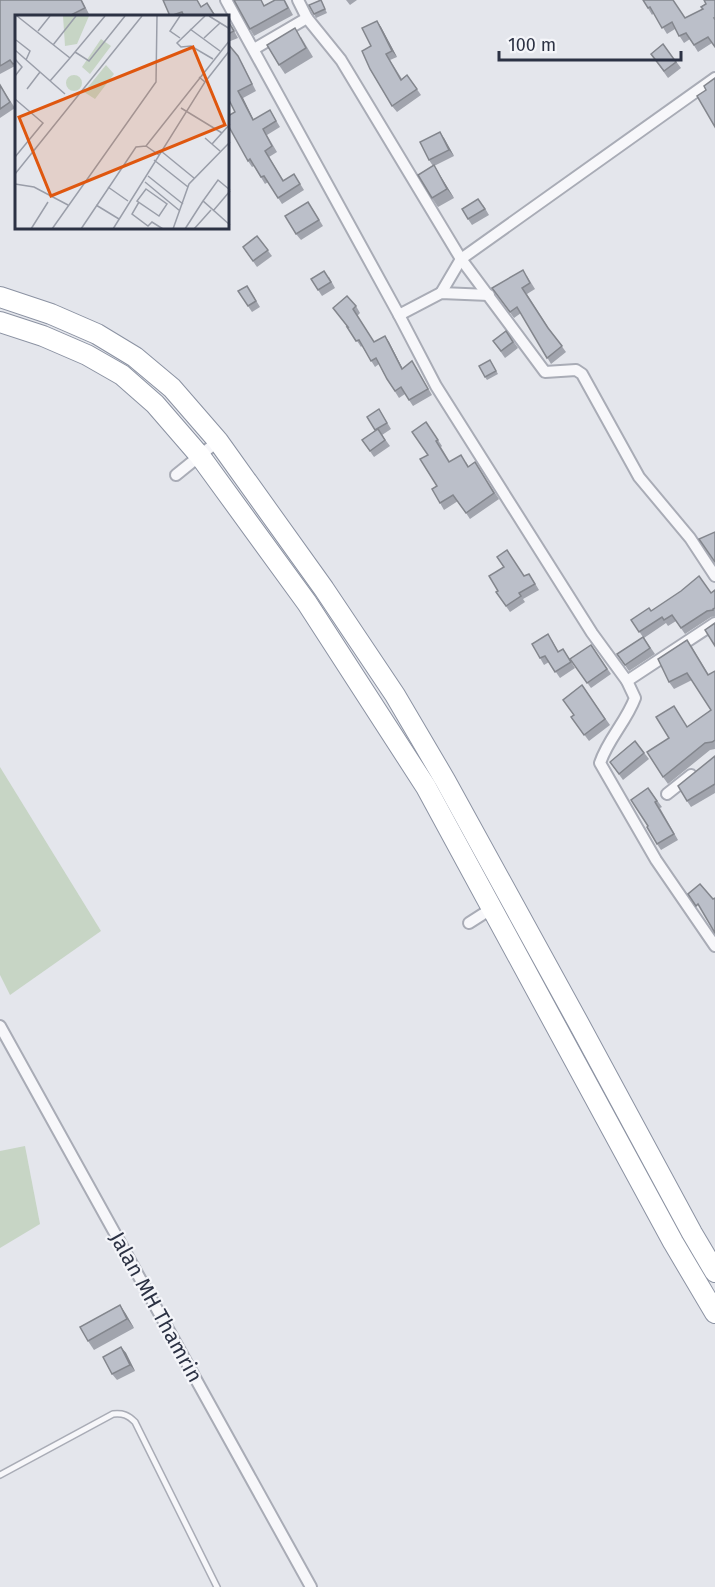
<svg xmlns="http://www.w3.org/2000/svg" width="715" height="1587" font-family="'Fira Sans',sans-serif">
  <rect width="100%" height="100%" fill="#e4e6ec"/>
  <g fill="#c7d5c5">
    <path d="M0,767l101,164 -91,64 -10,-20z"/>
    <path d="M25,1146l15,78 -40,24v-97z"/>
  </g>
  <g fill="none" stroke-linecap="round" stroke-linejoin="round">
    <g stroke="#a9acb6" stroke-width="8">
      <path id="lane" d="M0,1475l113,-61c10,-1 15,1 22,8l82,165"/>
    </g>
    <g stroke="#a9acb6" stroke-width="14">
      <g id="street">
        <path d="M226,0l173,315 37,71 156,247 35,48 8,17c-9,24 -27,41 -35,65l56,97 59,86"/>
        <path d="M298,0l9,18"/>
        <path d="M254,49l53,-31 34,42 120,199 84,113 31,-2 6,4 57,103 51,61 25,38"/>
        <path d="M441,293l20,-34 254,-181"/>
        <path d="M399,315l42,-22 48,2"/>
        <path d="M176,475l42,-34"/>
        <path d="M627,681l88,-58"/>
        <path d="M667,794l24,-19"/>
        <path d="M469,923l25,-16"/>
        <path d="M0,1026l311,561"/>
      </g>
    </g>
    <g stroke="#8b92a2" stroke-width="22">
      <g id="highway">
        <path d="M0,297l51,17 46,20 38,23 37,31 46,53 106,148 71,106 50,85 133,242 114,211 23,39"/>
        <path d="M0,322l43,14 44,19 35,20 33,29 45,52 107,147 119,184 247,455 42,71"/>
      </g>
    </g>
    <use href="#lane" stroke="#f7f7fa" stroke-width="5"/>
    <use href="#street" stroke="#f7f7fa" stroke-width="10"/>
    <use href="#highway" stroke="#fff" stroke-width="20"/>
  </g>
  <g fill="#a1a4ad">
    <path d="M0,0h82l7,14 -4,2h-69v53l-1,-3 -15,8z"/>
    <path d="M163,0h34l4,6 6,-3 9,13h-46z"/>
    <path d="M275,0h10l8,15 -39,21 -4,-7 15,-24z"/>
    <path d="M321,0l6,13 -11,5 -7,-13z"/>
    <path d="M346,0h11l-7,5z"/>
    <path d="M643,0l42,18 18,-9 12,-9v47l-3,-4 -14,9 -8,-13 -6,4 -9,-14 -8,5 -13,-21 -2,2z"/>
    <path d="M228,20l10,18 -10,4z"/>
    <path d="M377,21l4,6 16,30 -7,3 12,19 5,-4 14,20 -24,17 -5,-6 -21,-60z"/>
    <path d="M301,37l12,20 -28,17 -6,-9z"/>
    <path d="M663,44l18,24 -13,10 -17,-24z"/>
    <path d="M242,63l14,28 -13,7 11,22 16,-10 10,17 -13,8 10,17 -8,5 15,24 10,-7 10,16 -22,14 -14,-22 -3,2 -11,-18 -2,1 -4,-6 -13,-49z"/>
    <path d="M0,85l15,23 -15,10z"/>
    <path d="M444,138l10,18 -20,10 20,32 -16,9 -6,-9 1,-32 -4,-6z"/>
    <path d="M483,205l6,10 -17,10 -4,-6z"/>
    <path d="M312,208l11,18 -22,14 -5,-6z"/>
    <path d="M257,236l15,20 -15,11 -14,-20z"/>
    <path d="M527,276l8,13 -8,5 23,36 16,22 -15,12 -30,-51 -7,5 -22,-30z"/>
    <path d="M329,277l6,11 -13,8 -11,-17z"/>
    <path d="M251,292l9,15 -8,5 -4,-6z"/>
    <path d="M356,306l4,7 -3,3 17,26 11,-6 4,6 13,26 14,-1 16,28 -19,11 -8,-12 -6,4 -12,-19 -8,-15 -4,3 -13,-21 -1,1 -13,-20 -15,-19z"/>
    <path d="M506,331l12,17 -13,10 -12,-17z"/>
    <path d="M490,360l8,14 -11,6 -2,-3z"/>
    <path d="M379,409l12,20 -9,6 8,11 -16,11 -12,-17 13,-9z"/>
    <path d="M426,422l16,24 -1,1 9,15h16l3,5 6,-5 24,37 -29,20 -12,-18 -14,9 -4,-7 -3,-17 -9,-31z"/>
    <path d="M524,576l9,4 6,10 -16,9 2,3 -15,10 -14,-20z"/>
    <path d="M715,590v26l-4,1 -26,17 -9,-13 -8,5 -2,-3 -22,15 11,16 -26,17 -12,-17 26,-17 -12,-17 20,-9 60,-18z"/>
    <path d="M552,640l7,12 4,-3 12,19 -15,10 -11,-16 -5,3 -4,-7z"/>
    <path d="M591,645l20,29 -20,14 -21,-29z"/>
    <path d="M692,647l17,28 6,-4v78l-5,1 -42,34 -5,-7 24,-50 24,-17 -19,-30 -18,9 -5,-7z"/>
    <path d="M582,685l28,40 -21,16 -18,-24 3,-2z"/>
    <path d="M635,741l14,18 -26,21 -13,-18z"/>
    <path d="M715,756v37l-24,14 -4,-6z"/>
    <path d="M648,788l14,19 -2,1 18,32 -17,10 -4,-6 -9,-18z"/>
    <path d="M120,1305l14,23 -40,22 -6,-9z"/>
    <path d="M121,1347l5,6 9,18 -18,9 -5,-6z"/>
  </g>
  <g fill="#83868d">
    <path d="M377,21l4,6 16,30 -5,-6z"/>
    <path d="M238,91l5,7 14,29 -4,-7z"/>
    <path d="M440,132l4,6 10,18 -5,-6z"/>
    <path d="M434,165l6,10 14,23 -7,-9z"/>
    <path d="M385,336l4,6 17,33 -4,-6z"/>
    <path d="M120,1305l6,9 8,14 -7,-9z"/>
    <path d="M121,1347l5,6 9,18 -5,-6z"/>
  </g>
  <g fill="#bbbfc9" stroke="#83868d" stroke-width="1.5">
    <path d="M0,0h81l4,8 -16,8h-53v46l-3,2 -3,-4 -10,6z"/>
    <path d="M163,0h34l4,7 6,-4 8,13h-31l-2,-4 -12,4z"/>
    <path d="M234,0h27l3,6 11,-6h9l4,8 -38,21z"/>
    <path d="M321,0l4,9 -11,5 -5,-9z"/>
    <path d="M643,0h30l12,18 18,-9 -2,-2 5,-3 -2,-4h11v18h-1l1,2v27l-7,-10 -14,8 -8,-12 -7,3 -7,-14 -10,6 -12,-21 -2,1z"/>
    <path d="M228,21l6,10 -6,3z"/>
    <path d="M377,21l15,30 -6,3 15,26 6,-5 10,14 -25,17 -22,-37 -8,-18 9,-5 -9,-18z"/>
    <path d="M295,28l11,20 -27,17 -12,-20z"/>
    <path d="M228,44l10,12 14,28 -14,7 15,29 17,-10 6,11 -13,8 9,17 -7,5 18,30 11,-7 6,10 -22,14 -14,-22 -3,1 -11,-18 -2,2 -20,-36v-9l7,-4 -7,-14z"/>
    <path d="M663,44l13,18 -12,9 -13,-17z"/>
    <path d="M715,78v49l-18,-31 9,-6 -2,-4z"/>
    <path d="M0,85l10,17 -10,7z"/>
    <path d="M440,132l9,18 -20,10 -9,-18z"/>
    <path d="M434,165l13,24 -15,9 -14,-23z"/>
    <path d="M478,199l7,10 -17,10 -6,-10z"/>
    <path d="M308,202l11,18 -23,14 -11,-18z"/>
    <path d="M257,236l11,14 -15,11 -10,-14z"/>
    <path d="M523,270l7,13 -8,5 26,40 14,18 -15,12 -30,-51 -7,5 -18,-24z"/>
    <path d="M324,271l7,11 -13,8 -7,-11z"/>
    <path d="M247,286l9,15 -8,5 -10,-15z"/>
    <path d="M347,296l9,10 -3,3 21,33 11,-6 17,33 10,-8 16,28 -19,11 -8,-13 -6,4 -8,-12 -11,-21 -5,3 -12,-21 -3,1 -9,-14h1l-15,-19z"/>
    <path d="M506,331l7,11 -12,9 -8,-10z"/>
    <path d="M490,360l6,11 -11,6 -6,-11z"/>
    <path d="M379,409l8,14 -12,7 -8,-13z"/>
    <path d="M426,422l12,18 -2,1 13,21 12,-7 7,12 7,-5 19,31 -28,20 -13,-18 -13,8 -8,-14 5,-3 -17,-27 8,-4 -16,-23z"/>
    <path d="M378,429l7,11 -15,11 -8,-11z"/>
    <path d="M715,532v30l-16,-23z"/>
    <path d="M507,550l17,26 5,-2 6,10 -16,9 2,3 -15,10 -10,-14 2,-1 -9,-15 15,-9 -7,-10z"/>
    <path d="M699,576l12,17 4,-3v18l-2,1v1l-6,1 -26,17 -9,-13 -8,5 -2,-3 -23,15 -8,-12 18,-12 2,3 30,-20z"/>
    <path d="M715,623v23l-10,-16z"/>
    <path d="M548,634l10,18 5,-3 8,13 -16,10 -10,-16 -5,2 -8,-14z"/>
    <path d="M643,637l7,11 -25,17 -8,-11z"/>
    <path d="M687,640l21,35 7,-4v69l-3,2 -7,1 -42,34 -16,-25 22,-14 -13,-21 18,-11 13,21 24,-17 -24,-37 -18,9 -11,-23z"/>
    <path d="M591,645l16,24 -20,14 -17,-24z"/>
    <path d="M582,685l23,34 -21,16 -13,-18 3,-2 -11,-15z"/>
    <path d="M635,741l9,12 -25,21 -9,-12z"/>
    <path d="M715,756v28l-28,17 -9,-15z"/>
    <path d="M648,788l9,13 -2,1 19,32 -17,10 -10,-17 1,-1 -17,-26z"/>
    <path d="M700,884l13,15 2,-1v35l-17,-29 -2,2 -8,-12z"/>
    <path d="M120,1305l7,14 -39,22 -8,-14z"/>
    <path d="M121,1347l9,18 -18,9 -9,-17z"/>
  </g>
  <g text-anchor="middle" stroke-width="4.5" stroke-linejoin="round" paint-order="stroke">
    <g font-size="21" fill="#2c3244" stroke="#f4f5f9">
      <text transform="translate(156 1307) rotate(61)" y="7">Jalan MH Thamrin</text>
    </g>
  </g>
  <g transform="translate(15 15)">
    <rect width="214" height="214" fill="#e4e6ec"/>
    <path d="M48,1h26l-12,28 -12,2zM86,24l10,7 -21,28 -8,-7zM91,50l8,9 -19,25 -11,-7zM51 68a8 8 0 1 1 16 0a8 8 0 1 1-16 0Z" fill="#c7d5c5"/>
    <path fill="none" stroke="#9a9ea9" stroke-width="1.5" d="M2,1l53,42 35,-42M165,1l-10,15 10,7M190,1l-28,27 4,4 10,-1 22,13M194,1l21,13M175,14l30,22M23,16l12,-15M189,23l16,-15M1,25l14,11 -4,9M38,30l23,-29M0,35l50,44M60,37l14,9 36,-45M0,44l7,8 -7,9M35,66l20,-23M190,67l25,-32M12,74l13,-17M0,84l28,24 -28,34M166,93l41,25M190,123l15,13M197,129l18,-20M131,131l84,-106M146,136l33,27M139,145l34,27M0,159l127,-158M133,161l35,28M130,167l35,29M0,169l19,3 34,18M93,172l20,14M131,174l21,15 -8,12 -22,-15zM188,186l15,-21 12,10M124,187l-7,12 16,12 4,-4 11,7M81,190l23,14M198,196l17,-20M16,214l17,-27M37,214l104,-147 1,-66M66,214l55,-82 10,-1 13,9M98,214l92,-147 -6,-5M158,214l16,-45 41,-42M170,214l18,-28 27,24M179,214l17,-19"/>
    <path fill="#df570f" fill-opacity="0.15" stroke="#df570f" stroke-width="3" d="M178,32l32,78 -174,71 -32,-79z"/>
    <rect width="214" height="214" fill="none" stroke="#2c3244" stroke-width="3"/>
  </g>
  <path d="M499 51v9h182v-9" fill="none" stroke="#2c3244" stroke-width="3"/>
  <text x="508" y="51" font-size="18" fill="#2c3244" stroke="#f4f5f9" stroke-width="4.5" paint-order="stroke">100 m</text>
</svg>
